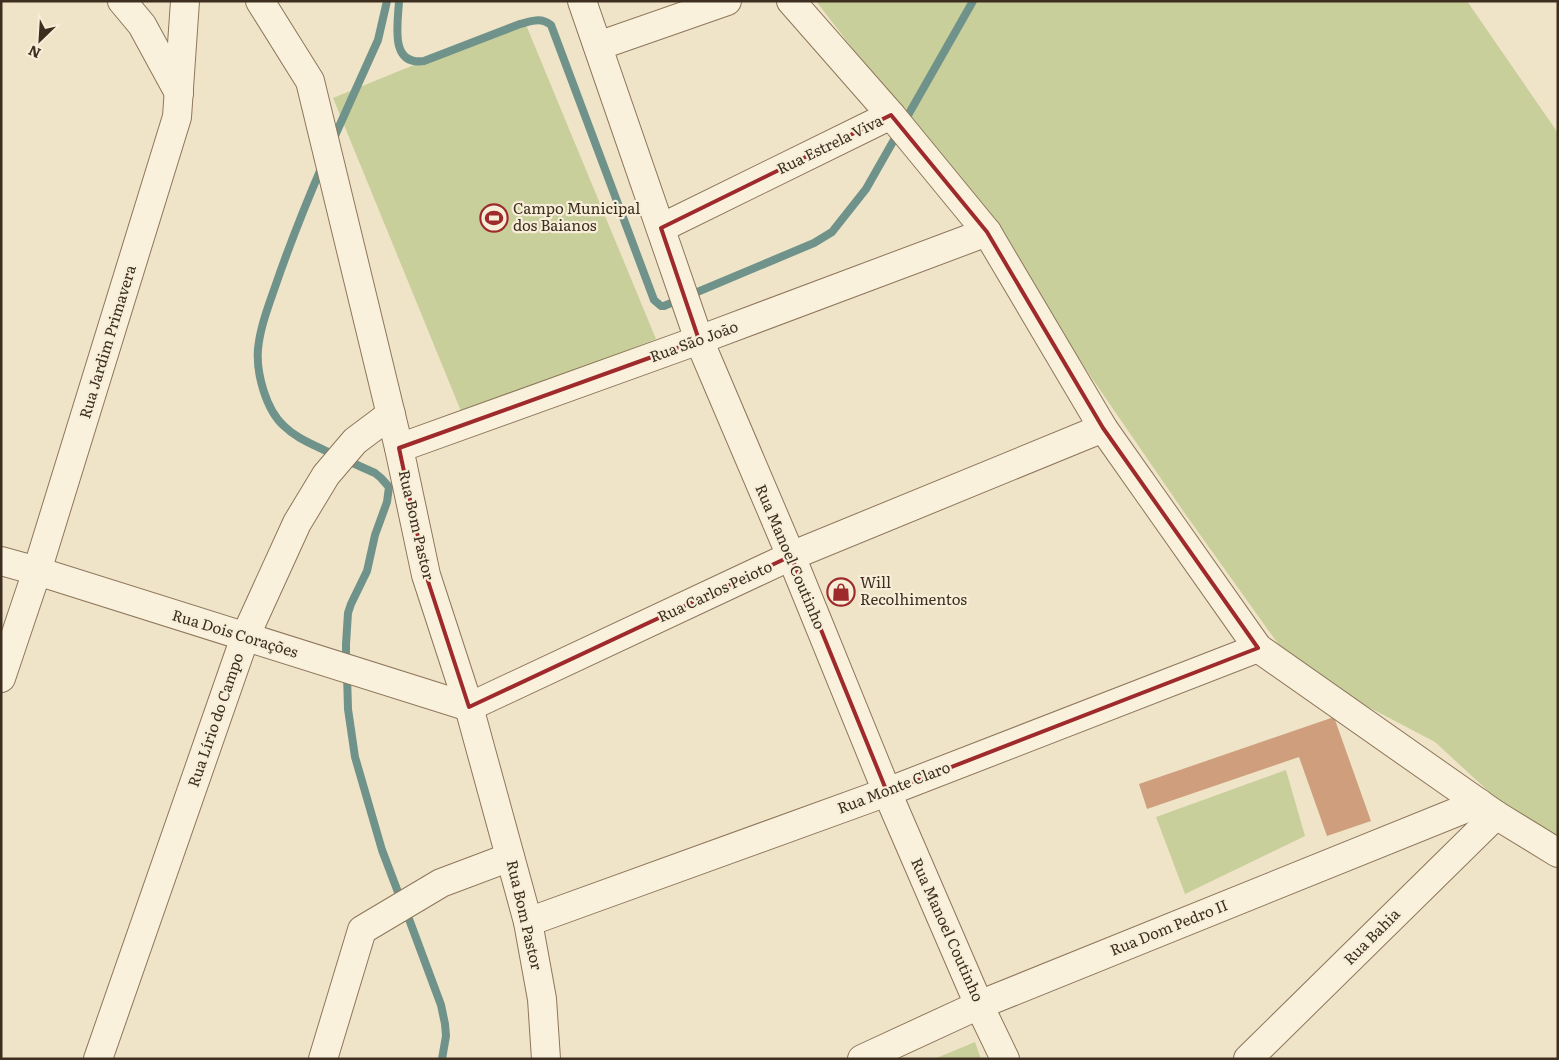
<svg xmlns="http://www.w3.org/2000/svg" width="1559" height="1060" font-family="Literata,serif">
  <rect width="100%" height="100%" fill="#f0e4c8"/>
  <g fill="#c9cf9b">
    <path d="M816,1h651l91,132v718l-20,-14 -103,-95 -139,-73 -110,-154 -209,-304z"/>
    <path d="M524,20l132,319 -193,77 -130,-318z"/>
    <path d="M1286,770l19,66 -120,58 -29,-77z"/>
    <path d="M975,1042l6,17h-47z"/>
  </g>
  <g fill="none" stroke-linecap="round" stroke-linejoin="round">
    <g stroke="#6f938a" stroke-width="8">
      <path d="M399,1c-1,22 -10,65 25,60l96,-37c12,-3 21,-7 31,1l103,275 7,6h3l150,-63 18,-11 34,-43 107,-188"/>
      <path d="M333,140l45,-100 9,-39"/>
      <path d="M322,166c-17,40 -33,80 -47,121 -7,20 -15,41 -17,62 -2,24 8,61 26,77 12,12 28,18 42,25 16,7 33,15 49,22l6,5 8,9 -2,15 -12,33 -8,36 -16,33 -3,9 -2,31v19"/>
      <path d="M347,674l1,35 7,48 27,93 19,50"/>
      <path d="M406,911l35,94 4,19 1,12 -4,23"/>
    </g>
  </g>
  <path fill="#cf9f7d" d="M1334,717l37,104 -44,15 -28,-79 -152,52 -8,-25z"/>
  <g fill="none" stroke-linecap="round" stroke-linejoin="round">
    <g stroke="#8d765c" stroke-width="30">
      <g id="minor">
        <path d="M122,1l20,24 37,68"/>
        <path d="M260,1l50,80 89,367 27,127 43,132 59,215 14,77 4,60"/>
        <path d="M791,1l100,114 96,117 116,196 155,220 238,167 62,38"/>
        <path d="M598,46l129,-45"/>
        <path d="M661,228l230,-113"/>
        <path d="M399,448l300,-108 288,-108"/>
        <path d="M1,561l36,10 432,136"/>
        <path d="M1,678l36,-107 140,-454 8,-116"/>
        <path d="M469,707l322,-151 312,-128"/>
        <path d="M528,922l359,-130 371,-144"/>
        <path d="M98,1059l147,-422 52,-114 29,-48 29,-34 36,-27"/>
        <path d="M323,1059l39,-129 79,-47 69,-26"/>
        <path d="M862,1059l117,-54 500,-202"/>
        <path d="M1248,1059l248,-244"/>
      </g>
    </g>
    <g stroke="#8d765c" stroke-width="30">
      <path id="tertiary" d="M582,1l117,339 92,216 96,236 92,213 26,54"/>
    </g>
    <use href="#minor" stroke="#faf1dc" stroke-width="28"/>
    <use href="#tertiary" stroke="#faf1dc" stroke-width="28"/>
  </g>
  <path fill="none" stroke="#9e2a2b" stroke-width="4" stroke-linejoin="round" d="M891,115l96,117 116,196 155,220 -371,144 -96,-236 -322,151 -43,-132 -27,-127 300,-108 -38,-112z"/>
  <defs>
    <g id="stadium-ring" transform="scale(1.4375)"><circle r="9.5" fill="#f7eed8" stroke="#9e2a2b" stroke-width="1.5"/><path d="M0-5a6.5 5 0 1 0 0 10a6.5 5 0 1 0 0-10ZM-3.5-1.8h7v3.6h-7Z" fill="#9e2a2b"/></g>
    <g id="shop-ring" transform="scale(1.4375)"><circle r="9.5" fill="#f7eed8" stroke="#9e2a2b" stroke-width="1.5"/><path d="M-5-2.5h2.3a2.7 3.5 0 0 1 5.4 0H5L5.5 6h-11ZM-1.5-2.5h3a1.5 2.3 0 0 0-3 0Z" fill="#9e2a2b"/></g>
  </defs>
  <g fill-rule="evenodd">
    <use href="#stadium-ring" x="494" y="218"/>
    <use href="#shop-ring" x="841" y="592"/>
  </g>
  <g text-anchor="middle" stroke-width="4.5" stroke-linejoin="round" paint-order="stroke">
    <g font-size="15" fill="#3d2e20" stroke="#f7eed8">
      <text transform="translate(830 145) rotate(-26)" y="5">Rua Estrela Viva</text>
      <text transform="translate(108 342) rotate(-73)" y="5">Rua Jardim Primavera</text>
      <text transform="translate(694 342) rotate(-20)" y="5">Rua São João</text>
      <text transform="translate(416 525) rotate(77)" y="5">Rua Bom Pastor</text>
      <text transform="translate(790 557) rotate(67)" y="5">Rua Manoel Coutinho</text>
      <text transform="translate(715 592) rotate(-25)" y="5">Rua Carlos Peioto</text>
      <text transform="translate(235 634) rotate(17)" y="5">Rua Dois Corações</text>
      <text transform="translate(216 720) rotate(-71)" y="5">Rua Lírio do Campo</text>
      <text transform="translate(894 788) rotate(-21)" y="5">Rua Monte Claro</text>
      <text transform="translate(524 915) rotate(77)" y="5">Rua Bom Pastor</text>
      <text transform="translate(1169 928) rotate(-22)" y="5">Rua Dom Pedro II</text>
      <text transform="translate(947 930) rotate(66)" y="5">Rua Manoel Coutinho</text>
      <text transform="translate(1372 937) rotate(-45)" y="5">Rua Bahia</text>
    </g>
    <g font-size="15" fill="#3d2e20" stroke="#f7eed8" text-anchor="start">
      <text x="513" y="214">Campo Municipal<tspan x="513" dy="17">dos Baianos</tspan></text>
      <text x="860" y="588">Will<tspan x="860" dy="17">Recolhimentos</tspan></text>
    </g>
  </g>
  <rect width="1559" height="1060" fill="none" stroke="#3d2e20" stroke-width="5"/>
  <g transform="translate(40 40) rotate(205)" stroke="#f7eed8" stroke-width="4" paint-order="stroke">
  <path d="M0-4L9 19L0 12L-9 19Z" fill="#3d2e20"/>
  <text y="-8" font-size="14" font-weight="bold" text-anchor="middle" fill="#3d2e20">N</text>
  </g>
</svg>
